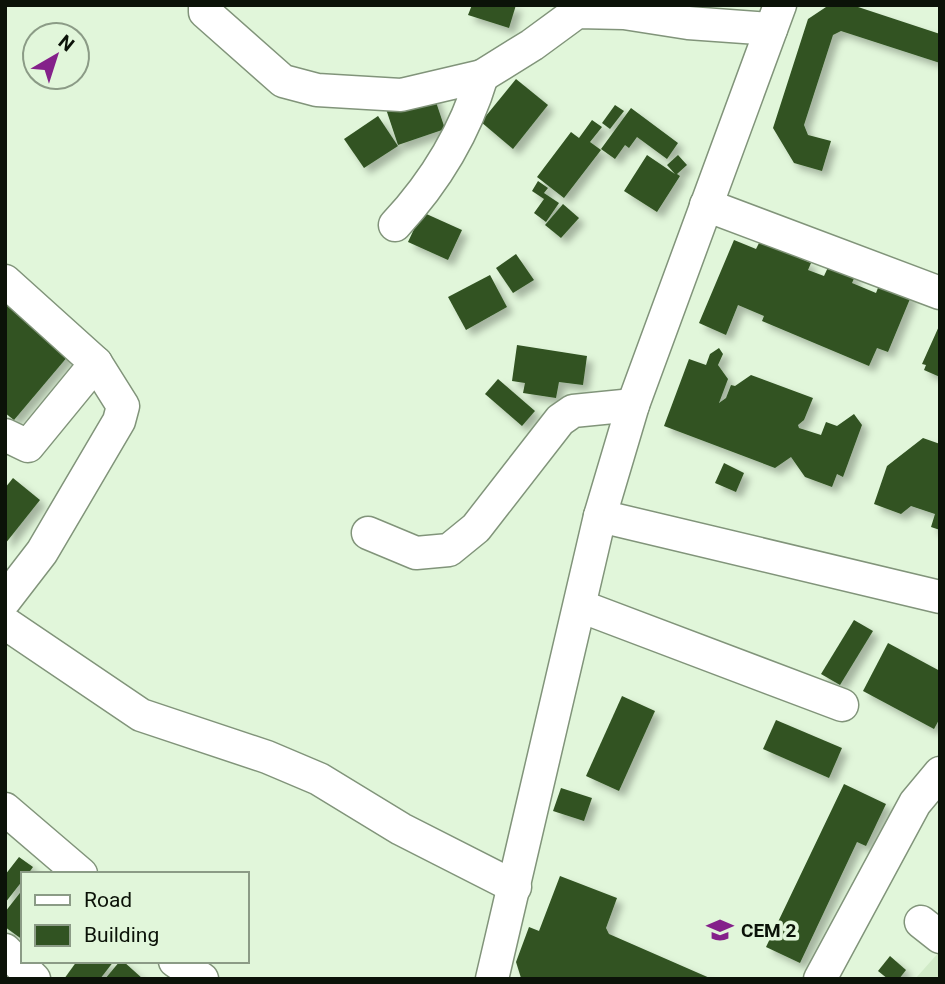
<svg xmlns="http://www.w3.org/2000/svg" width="945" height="984" font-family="Roboto,sans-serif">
  <defs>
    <filter id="shadow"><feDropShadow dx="6" dy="6" stdDeviation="3.5" flood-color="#0004"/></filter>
  </defs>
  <rect width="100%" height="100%" fill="#e1f6da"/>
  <path fill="#d1ebc8" d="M940,951v28h-25z"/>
  <g fill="#315322" filter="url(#shadow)">
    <path d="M472,5h44l-7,23 -41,-13z"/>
    <path d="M829,5h23l88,29v29l-99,-32 -8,4 -29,90 4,10 23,6 -9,30 -28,-8 -21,-35 35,-109z"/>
    <path d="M516,79l32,26 -35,44 -32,-27z"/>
    <path d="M432,90l13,39 -47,16 -13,-39z"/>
    <path d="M615,105l9,6 -14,18 -8,-6z"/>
    <path d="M631,108l47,35 -11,16 -30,-22 -8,11 -4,-3 -10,14 -14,-10z"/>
    <path d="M378,116l20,30 -34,22 -20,-29z"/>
    <path d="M592,120l10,7 -12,15 11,8 -37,48 -27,-21 34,-45 8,6z"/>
    <path d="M647,155l28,19 -8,-9 11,-10 9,10 -10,9 3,2 -23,36 -33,-21z"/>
    <path d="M538,181l10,7 -4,5 15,10 -13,19 -12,-9 10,-14 -12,-8z"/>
    <path d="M563,204l16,14 -18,20 -16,-13z"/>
    <path d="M422,212l40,18 -14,30 -40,-18z"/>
    <path d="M734,240l22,9 4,-8 51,22 -3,7 16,6 6,-13 26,11 -4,9 24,10 5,-13 31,14 -24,58 -11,-4 -8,18 -107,-45 2,-5 -26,-11 -12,30 -27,-12z"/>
    <path d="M516,254l18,26 -21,13 -17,-25z"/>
    <path d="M490,275l17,32 -41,23 -18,-33z"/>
    <path d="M5,291l69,58 -60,71 -9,-7z"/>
    <path d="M940,324v53l-16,-7 2,-5 -4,-1z"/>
    <path d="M517,345l70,11 -4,29 -24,-3 -3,16 -33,-5 2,-10 -13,-2z"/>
    <path d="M719,348l4,6 -5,11 10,14 -9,24 7,-5 5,-13 4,1 16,-11 62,23 -9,22 -6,5 1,3 22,7 5,-13 11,4 17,-12 8,11 -19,52 -6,-3 -5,13 -27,-10 -14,-20 -16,11 -111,-42 25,-67 17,6 4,-11z"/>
    <path d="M498,379l37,32 -13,15 -37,-32z"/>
    <path d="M923,438l17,6v86l-9,-3 4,-13 -24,-8 -10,8 -27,-10 13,-38z"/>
    <path d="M724,463l20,10 -8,19 -21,-9z"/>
    <path d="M13,478l27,22 -35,44v-56z"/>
    <path d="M854,620l19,11 -33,54 -19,-11z"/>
    <path d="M888,643l52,28v47l-6,11 -71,-38z"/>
    <path d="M622,696l33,15 -36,80 -33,-15z"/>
    <path d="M776,720l66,28 -13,30 -66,-29z"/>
    <path d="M844,784l42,20 -20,42 -9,-4 -57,121 -34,-16z"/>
    <path d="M561,788l31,10 -8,23 -31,-10z"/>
    <path d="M19,857l14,10 -5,7h-5v6l-18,23v-28z"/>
    <path d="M560,876l57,22 -11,30 3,6 103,45 -191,-1 -5,-16 13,-35 10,4z"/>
    <path d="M23,889v51l-18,-13v-15z"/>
    <path d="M890,956l16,14 -7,9h-11l-10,-8z"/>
    <path d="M77,961h37l-14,18h-36z"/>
    <path d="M120,961h3l20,18h-38z"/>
  </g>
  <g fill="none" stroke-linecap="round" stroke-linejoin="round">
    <g stroke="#81947a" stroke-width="35">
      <g id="minor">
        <path d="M205,5v7l78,69 34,9 84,5 81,-19c-17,57 -47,106 -87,149"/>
        <path d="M482,76l50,-31 45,-33 47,1 64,10 83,6"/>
        <path d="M706,205l234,88"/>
        <path d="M5,281l91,82 27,43 -4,15 -77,131 -37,48"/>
        <path d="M5,435l23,11 68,-83"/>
        <path d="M600,516l340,81"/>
        <path d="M368,533l48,20 33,-3 27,-22 84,-108 13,-9 60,-6"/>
        <path d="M580,606l262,99"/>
        <path d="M5,623l136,92 126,42 52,22 82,50 114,58"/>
        <path d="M5,809l76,65"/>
        <path d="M921,922l19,15"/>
        <path d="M5,950l29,29"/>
        <path d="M175,961l27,18"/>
        <path d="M492,979l108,-463 33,-111 147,-400"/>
        <path d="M820,979l95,-176 25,-30"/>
      </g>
    </g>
    <use href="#minor" stroke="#fff" stroke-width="32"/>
  </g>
  <defs>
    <g id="school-bare" transform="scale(2.1)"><path d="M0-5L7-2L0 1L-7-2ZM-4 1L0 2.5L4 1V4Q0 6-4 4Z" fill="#84218a" stroke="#e1f6da" stroke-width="2.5" paint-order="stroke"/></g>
  </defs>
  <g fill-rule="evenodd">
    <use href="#school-bare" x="720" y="930"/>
  </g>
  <g text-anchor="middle" stroke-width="7" stroke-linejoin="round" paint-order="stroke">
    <g font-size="19" font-weight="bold" fill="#0b1208" stroke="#e1f6da" text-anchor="start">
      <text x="741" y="937">CEM 2</text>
    </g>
  </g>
  <rect width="945" height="984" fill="none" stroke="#0b1208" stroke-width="14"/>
  <rect x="21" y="872" width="228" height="91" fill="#e1f6da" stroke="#8b9b86" stroke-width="2"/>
  <rect x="35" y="895" width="35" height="10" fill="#ffffff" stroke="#8b9b86" stroke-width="2"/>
  <text x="84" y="907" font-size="21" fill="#0b1208">Road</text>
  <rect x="35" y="925" width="35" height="21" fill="#315322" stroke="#8b9b86" stroke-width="2"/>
  <text x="84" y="942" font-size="21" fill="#0b1208">Building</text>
  <g transform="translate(56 56) rotate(39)"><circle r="33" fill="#e1f6da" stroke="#8b9b86" stroke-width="2"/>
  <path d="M0-5L12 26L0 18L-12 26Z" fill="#84218a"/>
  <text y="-10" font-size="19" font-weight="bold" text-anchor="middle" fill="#0b1208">N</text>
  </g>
</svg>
